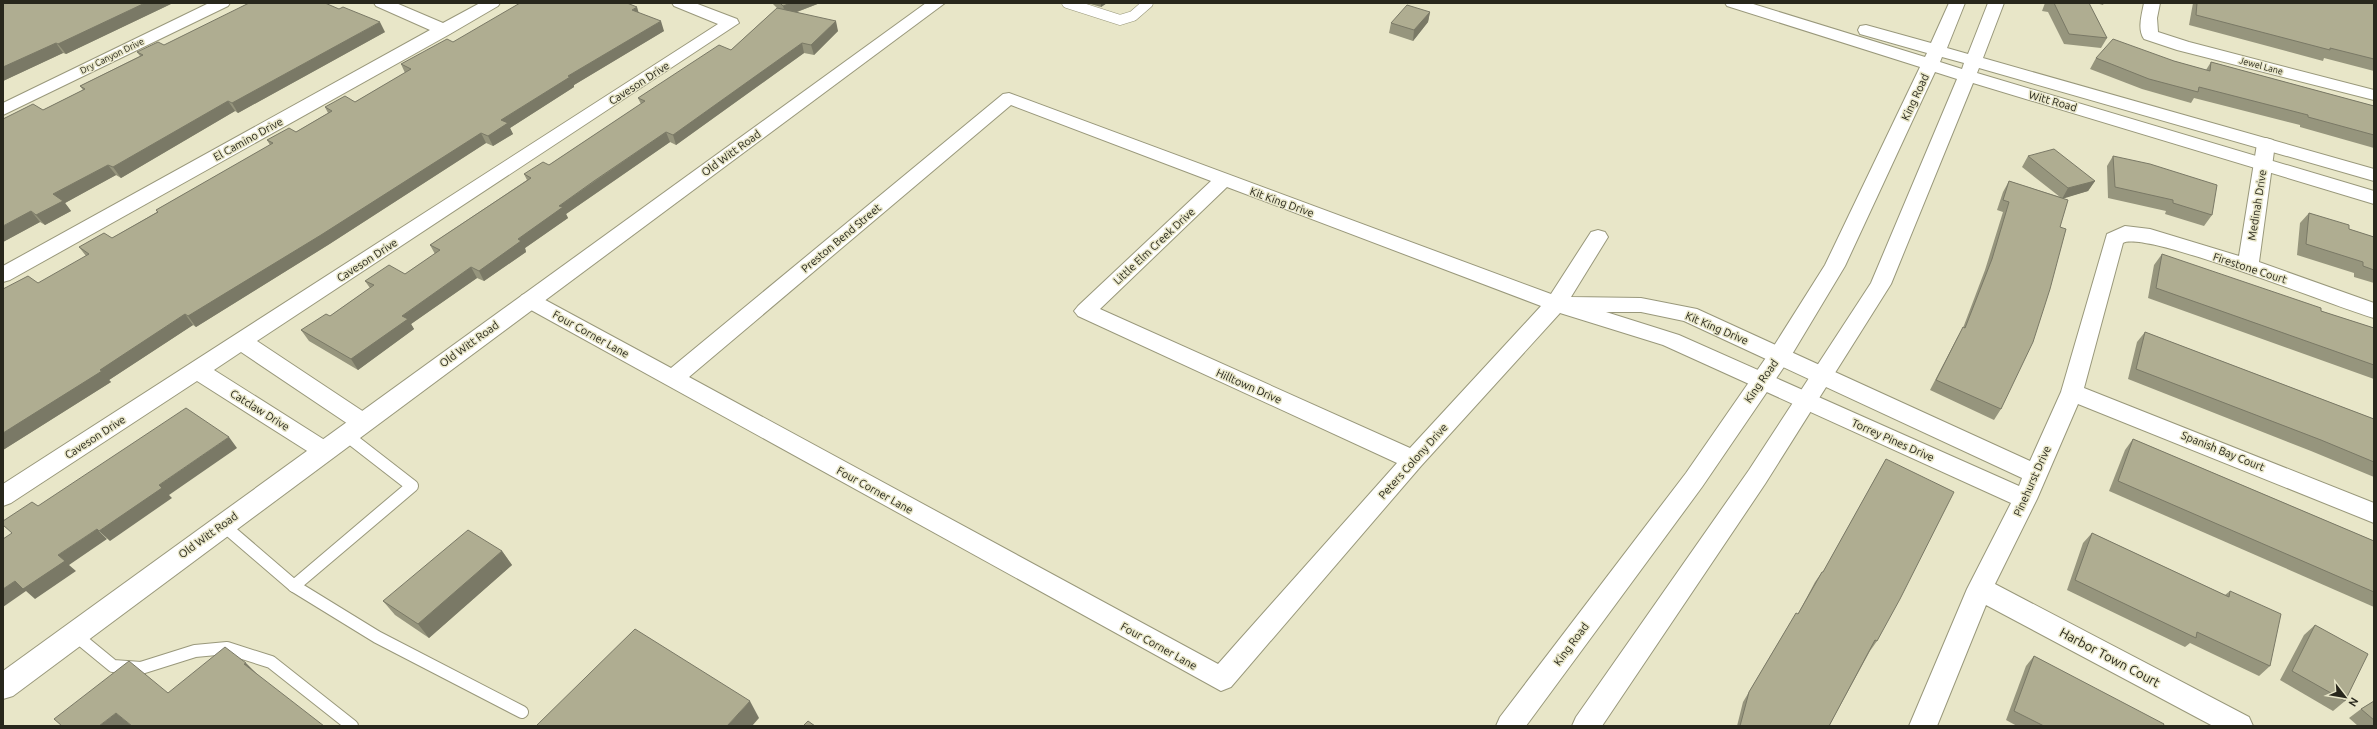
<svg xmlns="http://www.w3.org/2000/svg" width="2377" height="729" font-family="Ubuntu,sans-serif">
  <rect width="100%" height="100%" fill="#e8e6c8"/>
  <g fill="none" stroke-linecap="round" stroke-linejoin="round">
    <g stroke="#99987b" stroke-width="11">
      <path id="lane-far1" d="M1067,3l53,17 13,-4 15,-13"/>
    </g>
    <g stroke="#99987b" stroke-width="14">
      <g id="lane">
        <path d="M223,525l71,61 118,-100 -67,-52"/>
        <path d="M294,586l83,51 145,75"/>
        <path d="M74,634l39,32 28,2 54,-17 32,-3 44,14 81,64"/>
      </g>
    </g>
    <g stroke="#99987b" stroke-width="2">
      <g id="street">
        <path d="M209,3h21l-2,3 -225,109v-12z"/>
        <path d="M374,3h22l47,20 37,-20h20l-2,3 -48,28 -440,246 -7,2v-16l427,-236 -54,-24z"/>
        <path d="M672,3h23l42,16 2,4 -482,318 113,75 3,6 -3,6 -8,3 -8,-3 -113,-76 -27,18 117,74 4,6 -4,6 -8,3 -8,-3 -118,-75 -186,122 -8,3v-22l715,-460 -44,-18z"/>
        <path d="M2144,3h16l-3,15 1,14 31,10 185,48v10l-197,-50 -33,-11c-7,-10 -2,-25 0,-36z"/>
        <path d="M1009,93l542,201 40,-62 7,-2 7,2 3,5 -37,60 70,1 56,11 333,152 31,-69 46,-158 18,-8 25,3 89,27 18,-112 2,-4 7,-2 7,2 2,4 -16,118 115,41v15c-37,-10 -228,-88 -251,-75l-39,145 290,115v20l-296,-119 -41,95 -42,85 254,133 4,9h-40l-227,-121 -49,121h-28l58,-137 44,-86 -348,-158 -103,-32 -139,153 -190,221 -10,4 -699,-386 -4,-5 4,-5 7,-2 7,2 135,73 332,-274zM1011,105l200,76 -133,125 -4,5 4,5 319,147 -179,201 -529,-287zM1227,187l314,119 -131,142 -310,-139zM1606,312h35l43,9 338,157 -3,8 -340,-151z"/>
      </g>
    </g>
    <g stroke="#99987b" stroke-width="2">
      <g id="secondary">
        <path d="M926,3h19l-932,693 -10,3v-28z"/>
        <path d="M1725,3h25l175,54 2,-4 -67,-19 -2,-4 2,-4 6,-1 65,18 18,-40h16l-18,45 21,6 20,-51h16l-21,55 391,111v12l-395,-113 -2,5 397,118v13l-401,-121 -82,201 -126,200 -163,242h-30l4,-9 173,-247 122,-187 86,-204 -22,-7 -90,194 -57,95 -86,126 -176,239h-30l4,-9 186,-244 86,-124 53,-84 95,-198 -193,-61zM1942,57l22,6 -2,6 -22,-7z"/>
      </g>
    </g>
    <use href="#lane-far1" stroke="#fff" stroke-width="10"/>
    <use href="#lane" stroke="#fff" stroke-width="12"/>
    <use href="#street" fill="#fff" fill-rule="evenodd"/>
    <use href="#secondary" fill="#fff" fill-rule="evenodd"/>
  </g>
  <g fill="#96957d">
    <path d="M3,3h170l-107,51 -3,-1 -60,28z"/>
    <path d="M772,3h48l-23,9 41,19 -24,24 -10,-2 -128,92 -6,-3 -72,50 -32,22 2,4 -43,30 1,4 -42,29 -7,-3 -66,46 3,5 -56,41 -49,-29 -8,-11 29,-14 40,-28 -5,-7 40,-7 30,-20 -5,-9 97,-65 -3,-6 25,-9 92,-61 -3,-6 93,-48 46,-42z"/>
    <path d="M1087,3h20l-6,4z"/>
    <path d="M2045,3h44l18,35 -6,10 -37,-4 -16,-32 -6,-1z"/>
    <path d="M2096,3h8l-1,2z"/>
    <path d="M2193,3h181v68l-50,-13 -1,3 -134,-36z"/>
    <path d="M638,12l26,19 -90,54v2l-64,41 3,6 -20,12 -7,-3 -158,102 -132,82 -3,-2 -84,55 2,2 -108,68 83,-194 -7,-9 33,-9 45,-26 -1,-2 114,-65 -3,-5 29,-8 32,-19 -3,-6 30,-5 50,-29 -4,-9 52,-22z"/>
    <path d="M1430,12l-2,10 -15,19 -24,-8 2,-10z"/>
    <path d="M385,32l-147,81 -3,-2 -114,67 -5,-3 -51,28 6,8 -26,14 -5,-3 -37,20 40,-132 40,-20 -3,-4 60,-30 -3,-4 27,-7z"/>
    <path d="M2096,58l78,3 32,9 5,-8 163,44v42l-74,-21v-2l-106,-27 -3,5 -49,-14 -52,-20z"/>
    <path d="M2028,156l67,25 -7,10 -25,7 -3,29 -59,182 -7,11 -64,-30 27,-52 6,-10 22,-58 18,-58 -6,-2 6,-18 6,-11 51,16 -38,-30z"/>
    <path d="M2113,156l99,59 -8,11 -39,-12 1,-3 -58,-13 -1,-32z"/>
    <path d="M2309,213l40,16 25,8v46l-20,-6v-4l-57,-18 3,-32z"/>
    <path d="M2162,254l159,57 53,17v51l-226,-81 6,-33z"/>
    <path d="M2145,332l229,87v58l-63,-26 -183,-72 9,-37z"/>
    <path d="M2133,439l241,102v66l-265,-116 16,-41z"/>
    <path d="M1886,459l-9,182 -7,10 -41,75h-92l6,-24 47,-79 8,-9 17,-32 7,-10h1z"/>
    <path d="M2092,533l133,62 5,-4 40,75 -11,10 -69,-33 -5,4 -118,-57 16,-47z"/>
    <path d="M502,551l10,14 -83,73 -34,-23 -12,-14z"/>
    <path d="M2315,625l30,76 -12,10 -53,-31 24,-45z"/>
    <path d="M2034,656l129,70h-146l-11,-6 20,-54z"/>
    <path d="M2374,701v25h-16l-9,-8 12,-9z"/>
  </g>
  <g fill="#7a7966">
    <path d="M145,3h28l-107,51 -8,-10z"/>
    <path d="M791,3h29l-34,13 -3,-10z"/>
    <path d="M1101,3h6l-6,4z"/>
    <path d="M637,7l3,10 -8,-7z"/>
    <path d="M1430,12l-2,10 -15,19 1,-11z"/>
    <path d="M661,21l3,10 -90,54v2l-64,41 3,6 -20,12 -5,-10 13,-16 67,-44z"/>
    <path d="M836,21l2,10 -24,24 -3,-10z"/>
    <path d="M380,22l5,10 -147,81 -6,-10z"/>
    <path d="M56,43l7,10 -60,28v-14z"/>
    <path d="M802,43l2,10 -128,92 -3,-10z"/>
    <path d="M228,101l7,10 -114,67 -8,-11z"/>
    <path d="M666,132l4,10 -104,72 2,4 -43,30 1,4 -42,29 -5,-10 80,-65z"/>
    <path d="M481,133l5,10 -158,102 -132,82 -8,-11z"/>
    <path d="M108,165l8,10 -51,28 6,8 -26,14 -9,-10 17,-21z"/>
    <path d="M2095,181l-7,10 -26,8 6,-11z"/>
    <path d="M31,211l9,11 -37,20v-16z"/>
    <path d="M471,267l6,11 -66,46 3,5 -56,41 -7,-11 51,-43z"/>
    <path d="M185,314l8,11 -84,55 2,2 -108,68v-17z"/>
    <path d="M229,437l8,11 -68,47 3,3 -62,43 -11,-10 60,-46z"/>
    <path d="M97,529l10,10 -38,26 7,6 -41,28 -9,-8 -23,16v-18l12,-8 43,-26z"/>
    <path d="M502,551l10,14 -83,73 -11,-14z"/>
    <path d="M246,663l16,16 -18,-15z"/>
    <path d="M750,701l9,17 -7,8h-25z"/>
    <path d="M116,713l16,13h-33z"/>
  </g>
  <g fill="#afad91" stroke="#7a7966">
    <path d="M3,3h142l-87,41 -2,-1 -53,24z"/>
    <path d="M249,3h76l14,6 4,-2 37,15 -148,81 -4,-2 -115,66 -5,-2 -55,29 10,7 -27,14 -5,-4 -28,15v-107l30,-15 10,6 42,-21 -5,-3 63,-31 -6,-3 21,-10 6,3z"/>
    <path d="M520,3h107l10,4 -5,3 29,11 -93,55 2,1 -69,43 7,3 -20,13 -7,-3 -160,102 -133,81 -3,-2 -85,56 2,1 -99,62v-144l25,-13 10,7 51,-29 -10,-7 25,-14 8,5 46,-26 -2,-2 117,-67 -6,-3 22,-12 7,4 36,-21 -7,-4 20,-11 10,6 56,-33 -10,-5 46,-25 6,3z"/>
    <path d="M780,3h11l-8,3z"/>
    <path d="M2054,3h35l18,35 -38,-4z"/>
    <path d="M2197,3h177v56l-44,-11v2l-134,-35z"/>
    <path d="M1407,5l23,7 -16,18 -23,-7z"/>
    <path d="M777,8l59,13 -25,24 -9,-2 -129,92 -7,-3 -72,49 -35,25 4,1 -45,32 3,2 -42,30 -8,-4 -69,49 6,3 -57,40 -50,-29 25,-16 4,2 44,-31 -9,-4 24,-16 16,9 35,-24 -10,-5 101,-67 -7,-4 19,-12 6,3 96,-64 -7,-3 81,-53 12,5z"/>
    <path d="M2113,39l61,22 36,10 1,-9 163,44v29l-66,-18v-2l-109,-28 -1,5 -49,-13 -53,-21z"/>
    <path d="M2054,149l41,32 -27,7 -40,-32z"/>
    <path d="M2113,156l37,8 67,21 -5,30 -39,-12v-3l-58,-13z"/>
    <path d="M2009,181l59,19 -8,27 6,2 -16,60 -17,53 -32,67 -65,-29 27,-53 2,1 27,-69 17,-57 -6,-2z"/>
    <path d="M2309,213l40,12v4l25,8v33l-11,-4v-4l-57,-18z"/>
    <path d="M2162,254l159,54v3l53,17v37l-218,-77z"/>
    <path d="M2145,332l229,87v43l-53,-22 -185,-71z"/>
    <path d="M186,408l43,29 -70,48 3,3 -63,43 -2,-2 -39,26 7,6 -42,28 -8,-8 -12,8v-50l9,-6 -9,-8v-4l29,-19 6,4z"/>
    <path d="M2133,439l241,102v51l-256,-111z"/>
    <path d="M1886,459l68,33 -54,107 -23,42 -2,-1 -46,86h-89l9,-34 47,-79 2,1 24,-42h1z"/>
    <path d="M468,530l34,21 -84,73 -35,-23z"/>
    <path d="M2092,533l137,64 1,-6 51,23 -11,52 -73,-34 -1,6 -121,-58z"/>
    <path d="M2315,625l53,29 -23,47 -53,-30z"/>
    <path d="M635,629l115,72 -23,25h-191z"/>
    <path d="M225,647l21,16 -2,1 80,62h-192l-16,-13 -17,13h-37l-8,-7 75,-58 39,32z"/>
    <path d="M2034,656l130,68 -1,2h-119l-30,-15z"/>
    <path d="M2374,701v19l-13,-11z"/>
    <path d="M808,721l7,5h-12z"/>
  </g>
  <g text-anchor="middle" stroke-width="3" stroke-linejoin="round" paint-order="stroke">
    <g font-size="9" fill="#28271c" stroke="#e8e6c8">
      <text transform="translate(112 56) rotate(-26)" y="3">Dry Canyon Drive</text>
      <text transform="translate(2261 66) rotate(15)" y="3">Jewel Lane</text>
    </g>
    <g font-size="11" fill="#28271c" stroke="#e8e6c8">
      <text transform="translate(639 83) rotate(-33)" y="4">Caveson Drive</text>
      <text transform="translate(1915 97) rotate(-65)" y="4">King Road</text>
      <text transform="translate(2053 101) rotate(16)" y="4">Witt Road</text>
      <text transform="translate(248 139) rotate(-29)" y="4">El Camino Drive</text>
      <text transform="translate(731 153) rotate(-36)" y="4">Old Witt Road</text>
      <text transform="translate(1282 202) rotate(20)" y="4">Kit King Drive</text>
      <text transform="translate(2257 205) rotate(-81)" y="4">Medinah Drive</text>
      <text transform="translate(841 238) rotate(-40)" y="4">Preston Bend Street</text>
      <text transform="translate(1154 246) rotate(-43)" y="4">Little Elm Creek Drive</text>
      <text transform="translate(367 260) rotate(-33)" y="4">Caveson Drive</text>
      <text transform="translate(2250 268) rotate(18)" y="4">Firestone Court</text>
      <text transform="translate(1717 328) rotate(23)" y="4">Kit King Drive</text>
      <text transform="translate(591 334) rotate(29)" y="4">Four Corner Lane</text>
      <text transform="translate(469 344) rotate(-36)" y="4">Old Witt Road</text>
      <text transform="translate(1761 381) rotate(-55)" y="4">King Road</text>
      <text transform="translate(1249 386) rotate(24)" y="4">Hilltown Drive</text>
      <text transform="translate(260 410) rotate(32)" y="4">Catclaw Drive</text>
      <text transform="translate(95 437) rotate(-33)" y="4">Caveson Drive</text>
      <text transform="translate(1893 440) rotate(24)" y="4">Torrey Pines Drive</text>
      <text transform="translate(2223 451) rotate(22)" y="4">Spanish Bay Court</text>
      <text transform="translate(1413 461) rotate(-48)" y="4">Peters Colony Drive</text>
      <text transform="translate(2032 481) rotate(-66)" y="4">Pinehurst Drive</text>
      <text transform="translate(875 490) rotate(29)" y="4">Four Corner Lane</text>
      <text transform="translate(208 535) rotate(-36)" y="4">Old Witt Road</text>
      <text transform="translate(1571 644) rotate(-53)" y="4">King Road</text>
      <text transform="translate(1159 646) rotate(29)" y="4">Four Corner Lane</text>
    </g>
    <g font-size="13" fill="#28271c" stroke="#e8e6c8">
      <text transform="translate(2110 657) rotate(28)" y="5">Harbor Town Court</text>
    </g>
  </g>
  <rect width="2377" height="729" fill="none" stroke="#28271c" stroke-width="8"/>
  <g transform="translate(2345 697) rotate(121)" stroke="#e8e6c8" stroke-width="3" paint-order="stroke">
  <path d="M0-3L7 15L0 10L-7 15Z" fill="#28271c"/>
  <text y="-6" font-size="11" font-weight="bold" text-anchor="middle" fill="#28271c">N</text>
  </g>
</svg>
